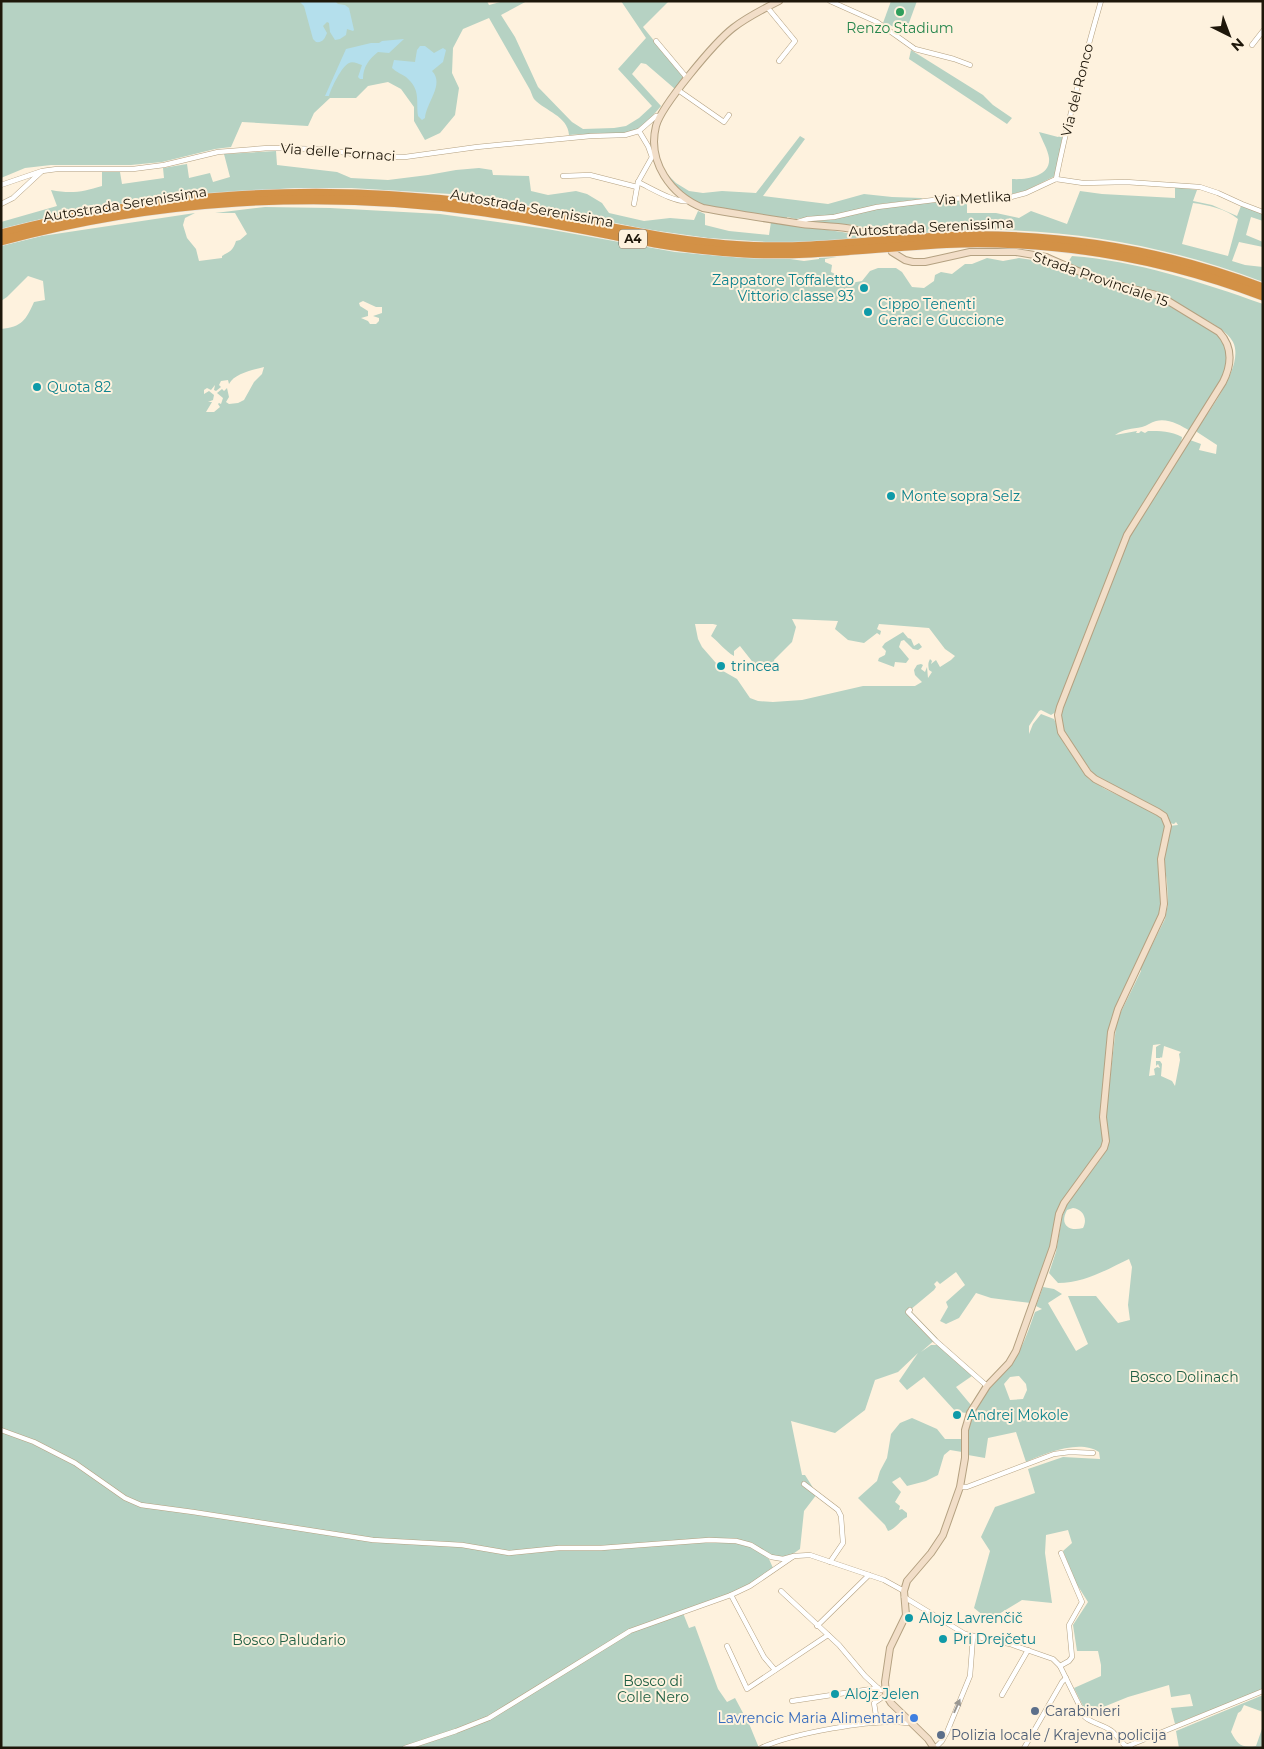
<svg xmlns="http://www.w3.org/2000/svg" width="1264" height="1749" font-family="Montserrat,sans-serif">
  <rect width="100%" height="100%" fill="#fef2de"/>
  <g fill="#b6d2c3" fill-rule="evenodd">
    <path d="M1,1h486l2,4 15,-4h23l-26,14 14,22 23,50 34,35 11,7 31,-1 12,-2 13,-8 13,-12 -34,-37 28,-31 -25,-37h48l-26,26 41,51 -9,11 -29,-25 -5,-1 -9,11 29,32c-6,7 -13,16 -22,22 -18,10 -50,5 -70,7 -1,-19 -24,-24 -35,-36 -2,-3 -3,-8 -5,-11l-40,-70 -26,11 -10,19 -1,25 7,15 -4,27 -15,18 -15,7 -11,-19v-14l-13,-18 -13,-7 -20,4 -12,12h-26l-16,15 -6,13 -66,-4 -11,25 -16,2 -53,13 -31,3h-80l-26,3 -24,10z"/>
    <path d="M891,1h26l-11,30 -23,-8z"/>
    <path d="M911,50l72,45 10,10 19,13 -5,6 -98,-65z"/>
    <path d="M1039,132l19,5 5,-3 -8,42 -30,15 -13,3v-15c13,1 39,-2 37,-21 -1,-8 -7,-18 -10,-26z"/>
    <path d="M800,136l5,3 -42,57 65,8 36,-10 28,3 29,1 2,1 -42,5 -54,13h-17l-14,2 -9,-2v2l-74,-11 -17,-5 -17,-12 -16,-21 13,13 13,8 14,2 19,-2 34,2z"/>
    <path d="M276,151l1,14 60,7 14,6 19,1 18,1 40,-5 28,-5 23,-2 13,2 1,5 36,1 2,15 17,4 28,-4 11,3 15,9 7,10 35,8 26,-3 24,2 4,-9 7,3v11l24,6 40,4 2,-13 71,10 21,4 7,3 -75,5 -87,-6 -64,-9 -75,-16 -102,-18 -116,-7h-56l-120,8 -101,15 -73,18v-7l56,-16 -6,-16c20,4 32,2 51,-4v-14h18l2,12 42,-6 -1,-10 24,-4 2,14 21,-5 3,9 17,-5 -6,-23z"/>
    <path d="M1175,187l22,3 -4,11 19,4 25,11 4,-10 22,8v7l-12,-4 -5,18 17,7v5l-24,-5 -7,19 13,4 18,2v15c-83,-32 -172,-50 -261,-52 -40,-1 -82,4 -122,7 -22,-19 -45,-9 -70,-16l26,-2 45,-11 64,-7h22v12h29l23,5 12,-7 36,13 13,-33 22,3 73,4zM1193,203c15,2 33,6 45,16l-10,37 -46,-12z"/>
    <path d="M265,207l65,1 110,6 107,15 128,23 70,6 45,1 14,2 15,-2v-1l18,-1 -12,2v3l7,3 -1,7 8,4v9l23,-4 8,-10 8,-3h18l6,4 10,15 12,1 10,-7 1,-6 6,-3 11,2 13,-10h7l15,-6 16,3 16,-3 27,4 115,39 55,33 8,8 4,12 -3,19 -35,58c-10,-6 -22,-13 -34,-10 -5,1 -9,5 -14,6 -10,2 -19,2 -27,8l22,-4 -1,2h3l2,-2 4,2 3,-2c12,0 23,0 34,6l-1,7 -68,119 -52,133 -5,16 -5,3 -10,-5 -2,1 -10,15v8l4,-10 8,-10 13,5 11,26 24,34 16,10 52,25 5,5 3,7 -6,31 2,61 -47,102 -11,87 3,34 -42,62 -11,44 -22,56 -40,-5 -15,-5 -17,25 -13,6 -6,-3 8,-14 -2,-5 19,-17 -9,-13 -16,12 -3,-3 -3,3 2,3 -2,3 -24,20 27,28 -16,14 10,-7h8l33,31 -16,11 15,18 -3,8 -12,-1 -32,-35 -17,13 -8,-9 19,-28 -20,19 -23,8 -10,30 -30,23 -44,-12 11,54h3l12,19 -13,17 -4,38 -13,9 -21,-1 3,2 4,9 -29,20 -33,12 -28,13 6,15 6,-2 23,63 9,13 8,-4 15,28 9,22h-758v-1419c21,-2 25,-9 33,-27l11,-2 -2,-19 -15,-5 -21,21 -6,4v-55l41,-10 153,-23 -10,5 -2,7 4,13 9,11 3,12 23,-3v-2c8,-5 11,-5 14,-15l4,-1 7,-6 -12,-21h-20zM363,301l13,6h6v6l-9,3 6,2v3l-3,3h-6l-2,-3 -7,-3 7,-2v-5l-8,-5 -1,-3zM264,367l-2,7 -8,8 -10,18 -6,3 -9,1 -3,-2 3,-5 -2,-9 -3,3 -2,-2 -5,4 6,5 -2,6 -2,-1 -1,1 2,3 -6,5h-8l6,-10h-4l5,-2 1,-5 -5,-4 -5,3v-4l3,-2 4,2 4,-5 -1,5 2,1 5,-4 -2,-2 2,-4 7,-1 1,4c6,-11 24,-14 35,-17zM792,619l46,2 -3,8 13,11 16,3 13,-10 3,2 1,-4 -4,-2 2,-5 50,4 16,21 10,7 -4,4 -11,7 -4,-7 -5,4 1,-3 -2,-2c-2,4 -2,6 -1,11l3,2 -4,6 -1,-11 -2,5 -4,-3 2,-4 -2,-1 -4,1 -3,5 1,5 7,7 -7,4h-52l-61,14 -29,2 -15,-1 -8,-3 -13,-19 -14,-8 -21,-24 -4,-8 -3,-15h18l4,1 -6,11c8,6 14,15 23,20v-5l6,-5 15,19 14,2 6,-1 -1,-6 18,-18 4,-15z"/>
    <path d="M1072,256c65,5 129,26 191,48v1384l-6,4 -82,32 -4,-16 22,-2 -3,-12 -19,3 -2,-12 -41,12 -37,15 -8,-6 -9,-18 27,-12v-11l-3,-14h-21l-4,-26 15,-23 -12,-19 -13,-32 9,-8 -4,-13 -22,5 -1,18 7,50 -30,-3 -33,20 -15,-12 16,-57 -9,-14 14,-30 40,-14 -7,-24 35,-12 37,2 -1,-7c-19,-13 -54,1 -73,10l-10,-30 -28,6 -3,20 -17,-3c0,-11 -1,-23 2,-34 7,-26 32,-42 45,-63 10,-15 14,-30 20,-46l7,-3 -6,-3 7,-19 11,2 8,5 -14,9 28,48 12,-7 -20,-48h28l22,27 12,-3 -2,-15 4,-38 -3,-8c-23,11 -45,24 -71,24l-9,-10 7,-21 6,-35 5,-13 35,-47 5,-10 -2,-25 11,-95 3,-11 22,-45v-4l24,-48 3,-15 -1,-22 -5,-31 7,-25 9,-1 -2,-3 -2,2 -4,-1 -2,-7 -4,-4 -69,-36 -28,-38 -5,-11v-18l66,-172 62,-97 11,4 -2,6 17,4 1,-9 -20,-13v-2c12,-20 48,-64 36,-88 -6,-11 -20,-18 -30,-24l-3,2 -40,-24 -64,-17 -30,-14zM1161,1044l-5,3v11h4l1,-1 1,1 2,-12 17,6 -2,2 1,6 -5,26 -3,-5 -11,-5 1,-12 -2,-3h-4v5l2,-2 2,4 -3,-1 -3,2 1,6 -6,1 4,-31zM1073,1208c10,1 15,11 10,20 -14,4 -24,-3 -16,-18zM1019,1376l7,8 1,6 -4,9 -13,1 -6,-16 6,-7z"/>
    <path d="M903,632l5,6 3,1 3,7 5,-3 3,4 -4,3 -5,-1 -9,-9 -3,1 -2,6 10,12 -3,4 -11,-1 -1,5 -16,-6 1,-3 6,-3 1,-4 -4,-4 3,-4z"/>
    <path d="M912,1418l25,11 8,10h17v13l-12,-2 -6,5 -6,20 -12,6 -19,5 -7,-9 -8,5 9,10 -6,10 5,4 -1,4 3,-1 5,4v4c-8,4 -10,11 -19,14l-3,-6 -27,-27 19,-17 3,-10 7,-13 4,-24 9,-11z"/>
    <path d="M1263,1695v17l-19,-7 -3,6 -3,2 -7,19c7,13 10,16 25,14l7,-20v22h-84l-3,-17z"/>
  </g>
  <g fill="#b4dfec">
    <path d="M299,1h36l3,3 7,1 4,3 5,22 -1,1 -6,-2 -1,6 -6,4 -5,1 -5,-8 -1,-9 -2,-1 -4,4 4,7c-2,5 -4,10 -11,9l-3,-3 -9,-33z"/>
    <path d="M404,39l-15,14 -11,-1c-9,7 -15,15 -15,27h-3l-2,-2 4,-12c-4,-1 -9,-4 -13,-2 -7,3 -18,25 -20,33h-4l21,-47 25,-6h8l3,-2z"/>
    <path d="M420,46h5l9,7 9,-5 3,2 -3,12 -11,9c13,13 -6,32 -7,47l-3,2 -4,-4c-2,-16 3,-26 -12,-39 -4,-3 -10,-5 -14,-9l2,-8 21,2 2,-12z"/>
  </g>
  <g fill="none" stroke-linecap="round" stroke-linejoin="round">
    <g stroke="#b4a181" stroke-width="5.5">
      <g id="street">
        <path d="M830,1l47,21 38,27 39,10 16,6"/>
        <path d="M767,7l28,34 -16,20"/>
        <path d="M656,41l31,37"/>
        <path d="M1252,45l11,-14"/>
        <path d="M678,90l46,32 5,-7"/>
        <path d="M563,176l27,-1 47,12"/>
        <path d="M1056,179c12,-60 28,-119 45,-178"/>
        <path d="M638,182c13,6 37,21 50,19"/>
        <path d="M1,185l41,-14 15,-2h76l31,-4 54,-13 50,-4 52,1 47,7 38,1 72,-10 114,-11 34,-1 14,-4 17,-15h3"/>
        <path d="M1,204l12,-6 28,-26"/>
        <path d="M634,204l4,-22 14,-25 -4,-11 -9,-15"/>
        <path d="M798,222l10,-3 26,-2 43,-10 65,-8 69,-2 15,-4 30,-14 27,4 43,-1 74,5 18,6 24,11 21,8"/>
        <path d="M910,1310l-2,2 28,29 51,45"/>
        <path d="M1,1430l33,12 41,21 50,35 16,7 52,7 180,28 89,5 47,8 50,-5h42l108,-8 27,1 15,4 20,12 12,2 11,-3"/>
        <path d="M804,1484l34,26 3,6 2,27 -13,19"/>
        <path d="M960,1487h7l87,-33 16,-2 23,1"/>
        <path d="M781,1591l58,54 26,31 15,14h5"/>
        <path d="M731,1595l33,62 11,13"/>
        <path d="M904,1597l61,37 45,10 43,15 7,7 25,51c8,7 20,8 28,15 6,6 10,15 18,16"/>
        <path d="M817,1626l52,-51"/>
        <path d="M727,1646l20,43 81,-54"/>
        <path d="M1060,1666l9,-5 3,-4 -3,-32 13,-23 -21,-49"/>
        <path d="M1002,1695l26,-45"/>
        <path d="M792,1701l86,-13"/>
        <path d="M877,1722l-3,-19 12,-8"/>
        <path d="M1128,1746l135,-55"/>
        <path d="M405,1748l51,-17 33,-13 141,-87 101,-36 19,-9 44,-30 16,-1 74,25 20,11"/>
        <path d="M761,1748c29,-14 113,-30 146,-25l2,-2"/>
        <path d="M935,1748l7,-7 5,-9 23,-56 3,-39"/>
        <path d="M1024,1748l38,-66 4,-4"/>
      </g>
    </g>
    <g stroke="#b4a181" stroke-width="8">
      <g id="secondary">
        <path d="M779,1c-16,8 -32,16 -46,27 -18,14 -72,78 -77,98 -9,36 15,69 47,82 33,6 66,11 99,16 23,3 52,1 72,13"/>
        <path d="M892,252l13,8 8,2h12l45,-10h46l30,5 50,22 64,17 59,36c14,15 13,32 4,50l-96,153 -67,172 -2,8 3,17 27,41 7,6 63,33 6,4 4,10 -7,33 3,45 -2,11 -44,94 -7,23 -8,85 3,24 -2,7 -40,55 -5,11 -6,33 -37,104 -7,12 -22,23 -17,27 -5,17v28l-5,29 -17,48 -12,18 -24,28 -3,10 2,24 -16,33 -5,34 1,13 5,8 37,36 6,9"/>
      </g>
    </g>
    <g stroke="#e0dfdd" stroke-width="10">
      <g id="highway">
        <path d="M1,234c154,-41 319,-51 477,-30 89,12 176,37 266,42 73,4 145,-8 218,-10 103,-2 204,15 301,52"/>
        <path d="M1,241c154,-42 319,-52 477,-30 60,8 118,22 177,32 29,5 59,8 89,10 73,4 145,-8 218,-10 104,-2 203,16 301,53"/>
      </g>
    </g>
    <use href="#street" stroke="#fff" stroke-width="4.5"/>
    <use href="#secondary" stroke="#f2dec8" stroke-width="6"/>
    <use href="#highway" stroke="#d39146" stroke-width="9"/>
  </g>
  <defs><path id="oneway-solid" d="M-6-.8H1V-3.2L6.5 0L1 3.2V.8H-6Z" transform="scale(1.25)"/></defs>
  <use fill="#9a9791" href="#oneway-solid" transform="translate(957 1706) rotate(-66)"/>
  <circle fill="#2e9e5b" stroke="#fef2de" stroke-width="2" cx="900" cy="12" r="5"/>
  <g fill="#0f9aa8" stroke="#fef2de" stroke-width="2">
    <circle cx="864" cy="288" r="5"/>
    <circle cx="868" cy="312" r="5"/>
    <circle cx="37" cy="387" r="5"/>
    <circle cx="891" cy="496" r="5"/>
    <circle cx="721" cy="666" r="5"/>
    <circle cx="957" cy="1415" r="5"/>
    <circle cx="909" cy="1618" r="5"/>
    <circle cx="943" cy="1639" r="5"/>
    <circle cx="835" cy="1694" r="5"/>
  </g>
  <g fill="#5c6f8a" stroke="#fef2de" stroke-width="2">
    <circle cx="1035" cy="1711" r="5"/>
    <circle cx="941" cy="1735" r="5"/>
  </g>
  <circle fill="#3f7fe0" stroke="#fef2de" stroke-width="2" cx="914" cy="1718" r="5"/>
  <g text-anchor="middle" stroke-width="4" stroke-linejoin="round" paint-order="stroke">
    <rect fill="#fef2de" stroke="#61594a" stroke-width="1" x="619" y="229.5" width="28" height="19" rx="4"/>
    <g font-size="12" font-weight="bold" fill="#1e170a">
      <text x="633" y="243">A4</text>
    </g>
    <g font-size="14" fill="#27864d" stroke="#fef2de">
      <text x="900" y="33">Renzo Stadium</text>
    </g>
    <g font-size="14" fill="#1e170a" stroke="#fef2de">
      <text transform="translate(1077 90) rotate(-76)" y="5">Via del Ronco</text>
      <text transform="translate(338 152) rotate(4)" y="5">Via delle Fornaci</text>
      <text transform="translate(973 198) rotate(-3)" y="5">Via Metlika</text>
      <text transform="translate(125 204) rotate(-9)" y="5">Autostrada Serenissima</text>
      <text transform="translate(532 208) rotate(10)" y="5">Autostrada Serenissima</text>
      <text transform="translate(931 227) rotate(-3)" y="5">Autostrada Serenissima</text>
      <text transform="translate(1101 279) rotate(19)" y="5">Strada Provinciale 15</text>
    </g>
    <g font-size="14" fill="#0d838f" stroke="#fef2de" text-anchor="start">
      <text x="854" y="285" text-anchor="end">Zappatore Toffaletto<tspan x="854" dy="16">Vittorio classe 93</tspan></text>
      <text x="878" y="309">Cippo Tenenti<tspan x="878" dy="16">Geraci e Guccione</tspan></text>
      <text x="47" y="392">Quota 82</text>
      <text x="901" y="501">Monte sopra Selz</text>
      <text x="731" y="671">trincea</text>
      <text x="967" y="1420">Andrej Mokole</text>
      <text x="919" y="1623">Alojz Lavrenčič</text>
      <text x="953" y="1644">Pri Drejčetu</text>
      <text x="845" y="1699">Alojz Jelen</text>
    </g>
    <g font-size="14" fill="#216045" stroke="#fef2de">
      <text x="1184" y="1382">Bosco Dolinach</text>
      <text x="289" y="1645">Bosco Paludario</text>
      <text x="653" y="1686">Bosco di<tspan x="653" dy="16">Colle Nero</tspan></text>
    </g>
    <g font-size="14" fill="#4e5e75" stroke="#fef2de" text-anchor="start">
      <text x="1045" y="1716">Carabinieri</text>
      <text x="951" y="1740">Polizia locale / Krajevna policija</text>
    </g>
    <g font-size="14" fill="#366cbe" stroke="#fef2de" text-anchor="end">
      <text x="904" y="1723">Lavrencic Maria Alimentari</text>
    </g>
  </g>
  <rect width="1264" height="1749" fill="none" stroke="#1e170a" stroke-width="5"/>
  <g transform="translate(1229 35) rotate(138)" stroke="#fef2de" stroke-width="4" paint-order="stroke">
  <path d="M0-4L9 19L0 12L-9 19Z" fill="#1e170a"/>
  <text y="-8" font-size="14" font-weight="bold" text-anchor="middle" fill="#1e170a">N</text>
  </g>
</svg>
